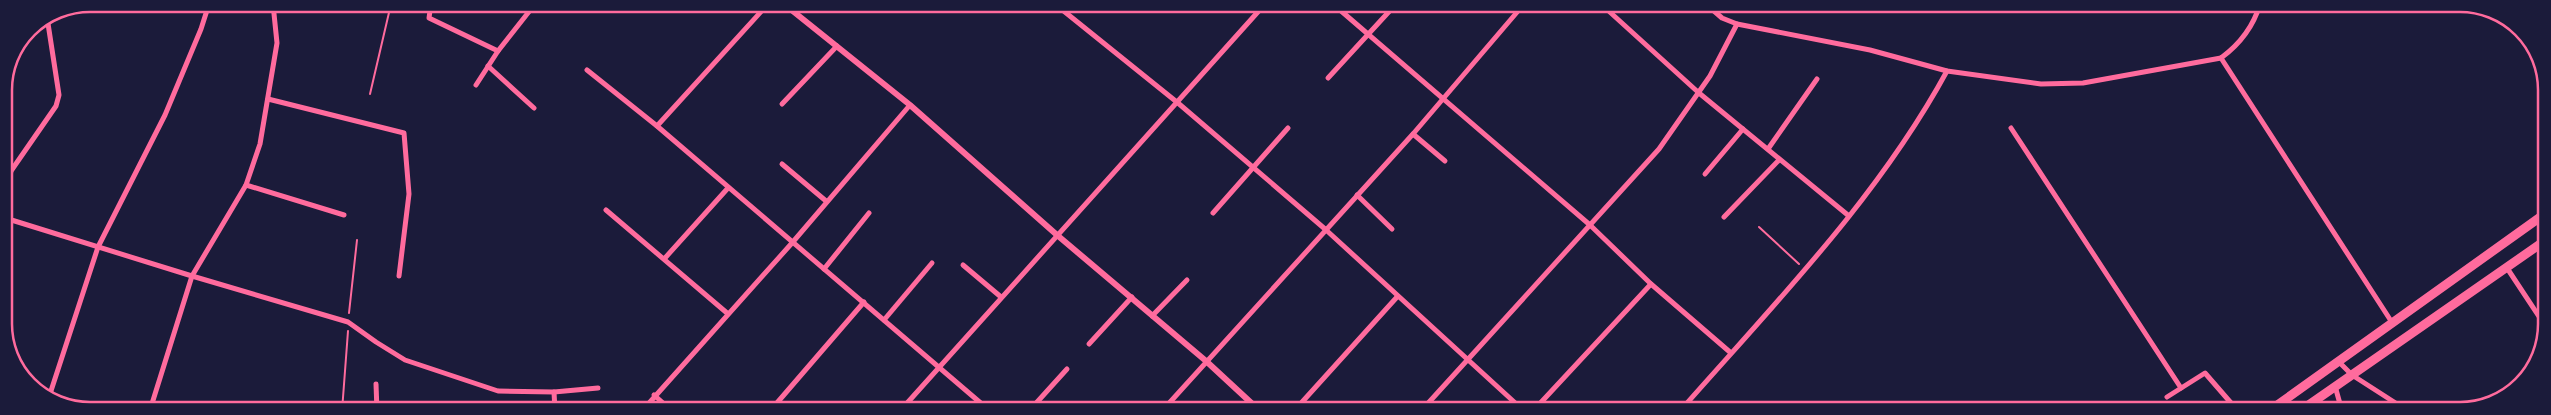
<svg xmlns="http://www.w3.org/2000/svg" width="2551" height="415" font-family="Lora,serif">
  <rect width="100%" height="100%" fill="#1b1b3a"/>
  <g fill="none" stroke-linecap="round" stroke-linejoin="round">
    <g stroke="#ff6b9d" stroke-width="2">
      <path d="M370,94l21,-90"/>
      <path d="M1759,227l40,37"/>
      <path d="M349,313l8,-73"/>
      <path d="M342,411l6,-80"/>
    </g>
    <g stroke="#ff6b9d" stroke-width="5">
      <path d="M431,4l-2,14 69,33"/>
      <path d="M1055,4l123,99 147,126 199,182"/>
      <path d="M1333,4l257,221 61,59 80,69"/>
      <path d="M1601,4l98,89 150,123"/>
      <path d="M1706,4l16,14 15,6 133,26 77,21 94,13 42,-1 138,-25"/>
      <path d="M2221,58l172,266"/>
      <path d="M2221,58c19,-14 32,-30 39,-54"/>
      <path d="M488,66l46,42"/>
      <path d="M587,70l70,56 333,285"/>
      <path d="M1328,78l68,-74"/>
      <path d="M476,85l22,-34 37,-47"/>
      <path d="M268,99l136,34 5,61 -10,82"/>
      <path d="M782,104l55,-58"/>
      <path d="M657,126l111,-122"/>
      <path d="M2011,128l170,260"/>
      <path d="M1413,134l32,27"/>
      <path d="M1768,149l49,-70"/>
      <path d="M782,164l44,37"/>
      <path d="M1705,174l38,-45"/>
      <path d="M246,185l98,30"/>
      <path d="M1357,195l35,34"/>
      <path d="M5,200l6,-29 45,-65 3,-11 -12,-78"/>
      <path d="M606,210l121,103"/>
      <path d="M1213,213l75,-85"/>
      <path d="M1724,217l55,-57"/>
      <path d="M5,218l187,58 156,46 28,20 29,18 93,31 56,1 44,-4"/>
      <path d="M665,258l63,-70"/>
      <path d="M963,265l38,32"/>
      <path d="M2507,268l39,59"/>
      <path d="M824,269l45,-56"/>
      <path d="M1152,316l35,-36"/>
      <path d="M884,320l48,-57"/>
      <path d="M1089,344l43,-47"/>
      <path d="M2339,362l13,13 56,36"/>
      <path d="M376,384l1,27"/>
      <path d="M2335,386l7,25"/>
      <path d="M554,392l1,19"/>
      <path d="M654,395l18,16"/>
      <path d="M49,397l49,-150 67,-132 36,-86 8,-25"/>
      <path d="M2167,397l38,-24 33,38"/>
      <path d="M150,410l42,-134 54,-91 14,-41 17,-101 -4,-39"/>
      <path d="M642,411l150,-168 118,-138"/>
      <path d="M770,411l94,-109"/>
      <path d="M900,411l365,-407"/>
      <path d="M1029,411l38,-42"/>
      <path d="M1162,411l251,-277 111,-130"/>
      <path d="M1294,411l103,-114"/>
      <path d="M1421,411l238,-262 51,-73 27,-52"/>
      <path d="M1533,411l118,-127"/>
      <path d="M1680,411c95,-108 198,-213 267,-340"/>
    </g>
    <path stroke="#ff6b9d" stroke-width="6" d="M784,4l126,101 147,130 149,126 54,50"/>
    <g stroke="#ff6b9d" stroke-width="9">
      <path d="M2269,411l277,-198"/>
      <path d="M2300,411l246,-171"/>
    </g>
  </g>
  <path d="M0 0H2551V415H0ZM90 12H2460A78 78 0 0 1 2538 90V324A78 78 0 0 1 2460 402H90A78 78 0 0 1 12 324V90A78 78 0 0 1 90 12Z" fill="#1b1b3a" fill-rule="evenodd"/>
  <path fill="none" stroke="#ff6b9d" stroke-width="2.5" d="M90 12H2460A78 78 0 0 1 2538 90V324A78 78 0 0 1 2460 402H90A78 78 0 0 1 12 324V90A78 78 0 0 1 90 12Z"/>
</svg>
